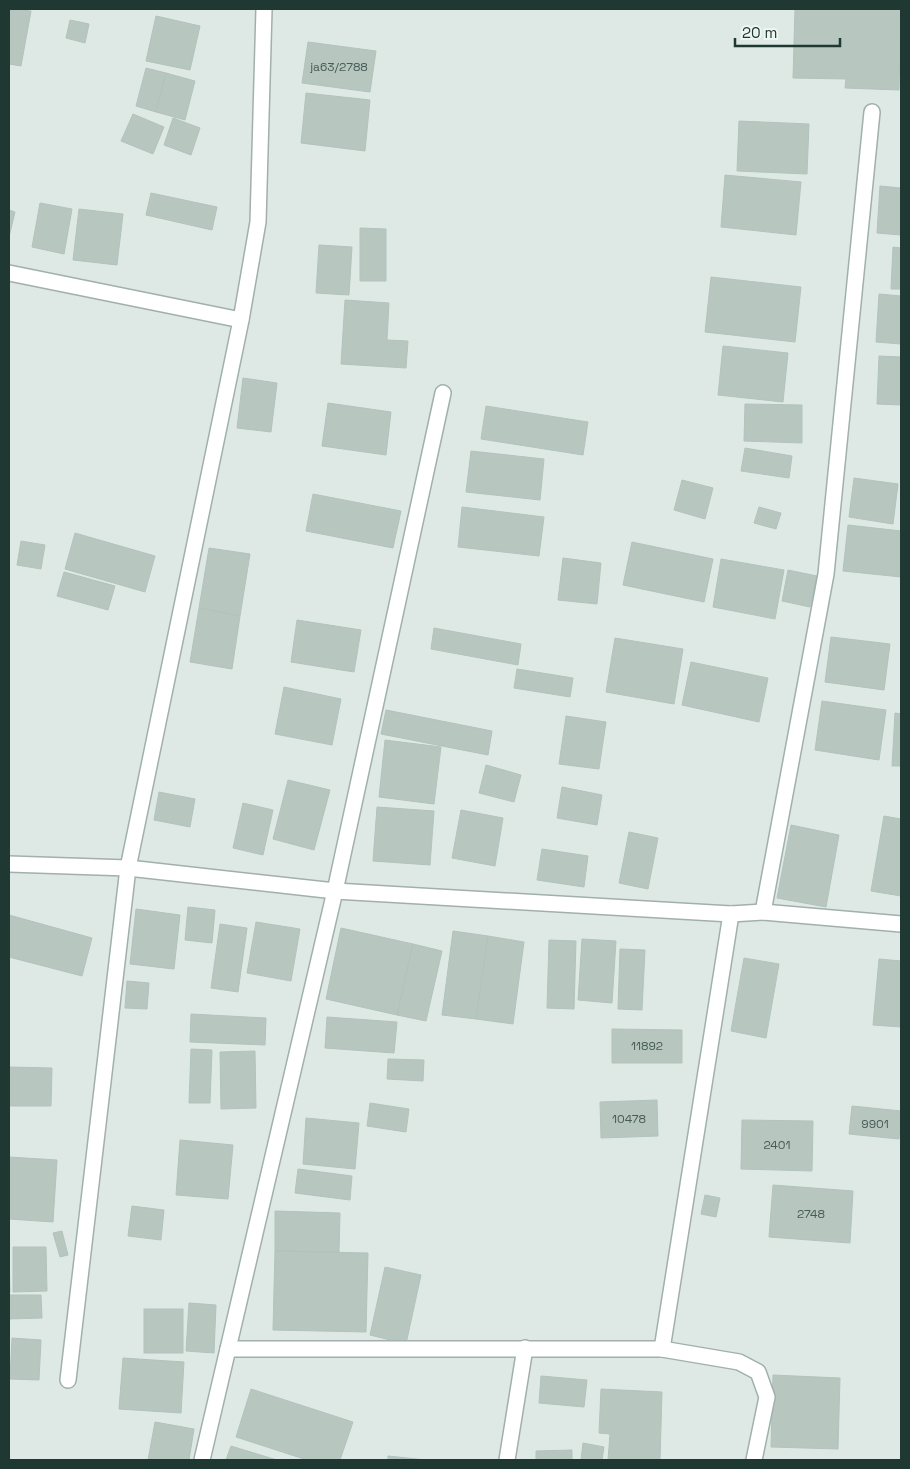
<svg xmlns="http://www.w3.org/2000/svg" width="910" height="1469" font-family="'Space Grotesk',sans-serif">
  <rect width="100%" height="100%" fill="#dee9e5"/>
  <g fill="#b7c7c0" stroke="#b1c3bc">
    <path d="M9,9l22,2 -10,55 -12,-2z"/>
    <path d="M795,9h106l-2,81 -54,-2 1,-9 -53,-1z"/>
    <path d="M156,16l44,10 -10,44 -44,-9z"/>
    <path d="M70,20l19,4 -4,19 -19,-5z"/>
    <path d="M308,42l68,9 -6,41 -68,-9z"/>
    <path d="M146,68l20,5 -10,39 -20,-6z"/>
    <path d="M166,73l29,8 -10,39 -29,-8z"/>
    <path d="M306,93l64,7 -5,51 -64,-8z"/>
    <path d="M133,114l31,13 -11,27 -32,-13z"/>
    <path d="M173,118l27,10 -9,27 -27,-10z"/>
    <path d="M739,121l70,3 -2,50 -70,-3z"/>
    <path d="M725,175l76,7 -5,53 -75,-8z"/>
    <path d="M880,186l21,2v47l-24,-2z"/>
    <path d="M151,193l66,14 -5,23 -66,-15z"/>
    <path d="M40,203l32,6 -8,45 -32,-7z"/>
    <path d="M79,209l44,5 -6,51 -44,-5z"/>
    <path d="M9,210l6,2 -6,25z"/>
    <path d="M360,228l26,1v52h-26z"/>
    <path d="M319,245l33,2 -3,48 -33,-2z"/>
    <path d="M893,247l8,1v41h-10z"/>
    <path d="M711,277l90,10 -6,55 -90,-10z"/>
    <path d="M879,294l22,2v48l-25,-2z"/>
    <path d="M345,300l44,3 -2,37 21,1 -2,27 -65,-4z"/>
    <path d="M723,346l65,7 -5,49 -65,-7z"/>
    <path d="M879,356l22,1v48l-24,-1z"/>
    <path d="M243,378l34,5 -6,49 -34,-4z"/>
    <path d="M328,403l63,9 -5,43 -64,-9z"/>
    <path d="M745,404l57,1v38l-58,-2z"/>
    <path d="M486,406l102,16 -5,33 -102,-16z"/>
    <path d="M745,448l47,8 -3,22 -48,-7z"/>
    <path d="M471,451l73,8 -4,41 -74,-8z"/>
    <path d="M854,478l44,6 -5,40 -44,-7z"/>
    <path d="M682,480l31,8 -8,31 -31,-9z"/>
    <path d="M313,494l88,17 -8,37 -87,-17z"/>
    <path d="M462,507l82,10 -5,39 -81,-9z"/>
    <path d="M759,507l22,6 -5,16 -22,-6z"/>
    <path d="M848,525l53,6v46l-58,-6z"/>
    <path d="M75,533l80,23 -10,36 -80,-23z"/>
    <path d="M21,541l24,4 -4,24 -24,-4z"/>
    <path d="M632,542l81,17 -9,43 -81,-17z"/>
    <path d="M209,548l41,6 -10,62 -41,-8z"/>
    <path d="M563,558l38,5 -4,41 -39,-4z"/>
    <path d="M721,559l63,11 -9,49 -62,-12z"/>
    <path d="M788,570l29,6 -7,31 -28,-6z"/>
    <path d="M64,572l51,14 -7,24 -51,-14z"/>
    <path d="M199,608l41,8 -8,53 -42,-7z"/>
    <path d="M297,620l64,10 -7,42 -63,-10z"/>
    <path d="M434,628l87,16 -3,21 -87,-16z"/>
    <path d="M831,637l59,7 -6,46 -59,-8z"/>
    <path d="M615,638l68,11 -9,55 -68,-12z"/>
    <path d="M691,662l77,16 -9,44 -77,-17z"/>
    <path d="M517,669l56,9 -3,19 -56,-9z"/>
    <path d="M284,687l57,12 -9,46 -57,-11z"/>
    <path d="M822,701l64,9 -7,50 -64,-10z"/>
    <path d="M386,710l106,21 -4,24 -107,-21z"/>
    <path d="M895,713l6,1v52h-9z"/>
    <path d="M566,716l40,6 -7,47 -40,-5z"/>
    <path d="M385,740l56,7 -7,57 -55,-7z"/>
    <path d="M486,765l35,10 -7,27 -35,-9z"/>
    <path d="M288,780l42,10 -16,60 -41,-11z"/>
    <path d="M562,787l40,8 -5,30 -40,-7z"/>
    <path d="M159,792l36,7 -5,28 -36,-7z"/>
    <path d="M243,803l30,7 -10,45 -30,-7z"/>
    <path d="M377,807l57,4 -4,54 -57,-4z"/>
    <path d="M461,810l42,8 -8,48 -43,-8z"/>
    <path d="M884,816l17,3v77l-30,-5z"/>
    <path d="M791,825l48,10 -13,72 -49,-9z"/>
    <path d="M629,832l29,6 -10,51 -29,-6z"/>
    <path d="M542,849l46,7 -4,31 -47,-7z"/>
    <path d="M188,907l27,3 -3,33 -27,-3z"/>
    <path d="M136,909l44,6 -6,54 -44,-5z"/>
    <path d="M9,915l83,23 -10,38 -73,-19z"/>
    <path d="M256,922l44,7 -9,52 -44,-8z"/>
    <path d="M220,924l27,4 -9,64 -27,-4z"/>
    <path d="M341,928l72,16 -16,71 -71,-16z"/>
    <path d="M453,931l35,5 -12,83 -34,-4z"/>
    <path d="M488,936l36,6 -11,82 -37,-5z"/>
    <path d="M582,939l34,2 -4,62 -34,-3z"/>
    <path d="M549,940l27,1 -2,68 -27,-1z"/>
    <path d="M413,944l29,7 -16,70 -29,-6z"/>
    <path d="M620,949l25,1 -3,60 -24,-1z"/>
    <path d="M744,958l35,6 -13,74 -35,-7z"/>
    <path d="M879,959l22,2v66l-28,-2z"/>
    <path d="M127,981l22,2 -2,26 -22,-1z"/>
    <path d="M191,1014l75,4 -1,27 -75,-3z"/>
    <path d="M327,1017l70,5 -3,31 -69,-5z"/>
    <path d="M612,1029l70,1v33h-70z"/>
    <path d="M191,1049l21,1 -2,53h-21z"/>
    <path d="M255,1051l1,57 -35,1 -1,-57z"/>
    <path d="M388,1059l36,1 -1,21 -36,-2z"/>
    <path d="M9,1067l43,1 -1,38h-42z"/>
    <path d="M657,1100l1,36 -57,2 -1,-36z"/>
    <path d="M370,1103l39,6 -3,23 -39,-6z"/>
    <path d="M852,1106l49,5 -2,28 -50,-5z"/>
    <path d="M306,1118l53,5 -4,46 -52,-5z"/>
    <path d="M742,1120l71,1 -1,50 -71,-2z"/>
    <path d="M180,1140l53,5 -5,54 -52,-4z"/>
    <path d="M9,1157l48,3 -4,62 -44,-3z"/>
    <path d="M298,1169l54,7 -2,24 -55,-7z"/>
    <path d="M773,1185l80,6 -3,52 -81,-6z"/>
    <path d="M705,1195l15,3 -4,19 -15,-3z"/>
    <path d="M132,1206l32,4 -3,30 -33,-4z"/>
    <path d="M275,1211l65,2 -1,39 -64,-1z"/>
    <path d="M62,1231l6,24 -8,2 -7,-24z"/>
    <path d="M13,1247h33l1,44 -34,1z"/>
    <path d="M275,1251l93,2 -2,79 -93,-2z"/>
    <path d="M9,1253l1,39h-1z"/>
    <path d="M385,1267l36,8 -15,69 -36,-9z"/>
    <path d="M9,1295h32l1,23 -33,1z"/>
    <path d="M189,1303l27,2 -2,48 -28,-2z"/>
    <rect x="144" y="1309" width="39" height="44"/>
    <path d="M12,1338l29,2 -2,40 -29,-1z"/>
    <path d="M123,1358l61,4 -3,51 -62,-4z"/>
    <path d="M773,1375l67,3 -2,71 -67,-2z"/>
    <path d="M541,1376l46,4 -3,27 -45,-4z"/>
    <path d="M251,1389l102,33 -13,38h-33l-71,-23z"/>
    <path d="M601,1389l61,3 -2,68h-52l2,-26 -11,-1z"/>
    <path d="M155,1422l39,7 -5,31h-41z"/>
    <path d="M583,1443l21,4 -2,13h-21z"/>
    <path d="M231,1446l46,14h-51z"/>
    <path d="M572,1450v10h-36v-9z"/>
    <path d="M388,1456l38,4h-38z"/>
  </g>
  <g fill="none" stroke-linecap="round" stroke-linejoin="round">
    <g stroke="#a1b0ac" stroke-width="18">
      <g id="minor">
        <path d="M9,273l232,47"/>
        <path d="M9,864l119,4 207,23 396,23 32,-2 138,12"/>
        <path d="M763,912l63,-338 46,-462"/>
        <path d="M228,1349h434l69,-435"/>
        <path d="M662,1349l77,13 19,10 9,25 -13,63"/>
        <path d="M68,1380l60,-512 113,-548 17,-98 6,-213"/>
        <path d="M202,1460l133,-569 108,-498"/>
        <path d="M507,1460l18,-112"/>
      </g>
    </g>
    <use href="#minor" stroke="#fff" stroke-width="15"/>
  </g>
  <g text-anchor="middle" stroke-width="4" stroke-linejoin="round" paint-order="stroke">
    <g font-size="12" fill="#465c56">
      <text x="339" y="71">ja63/2788</text>
      <text x="647" y="1050">11892</text>
      <text x="629" y="1123">10478</text>
      <text x="875" y="1128">9901</text>
      <text x="777" y="1149">2401</text>
      <text x="811" y="1218">2748</text>
    </g>
  </g>
  <rect width="910" height="1469" fill="none" stroke="#203832" stroke-width="20"/>
  <path d="M735 38v8h105v-8" fill="none" stroke="#203832" stroke-width="2.5"/>
  <text x="742" y="38" font-size="15" fill="#203832" stroke="#eef6f2" stroke-width="4" paint-order="stroke">20 m</text>
</svg>
